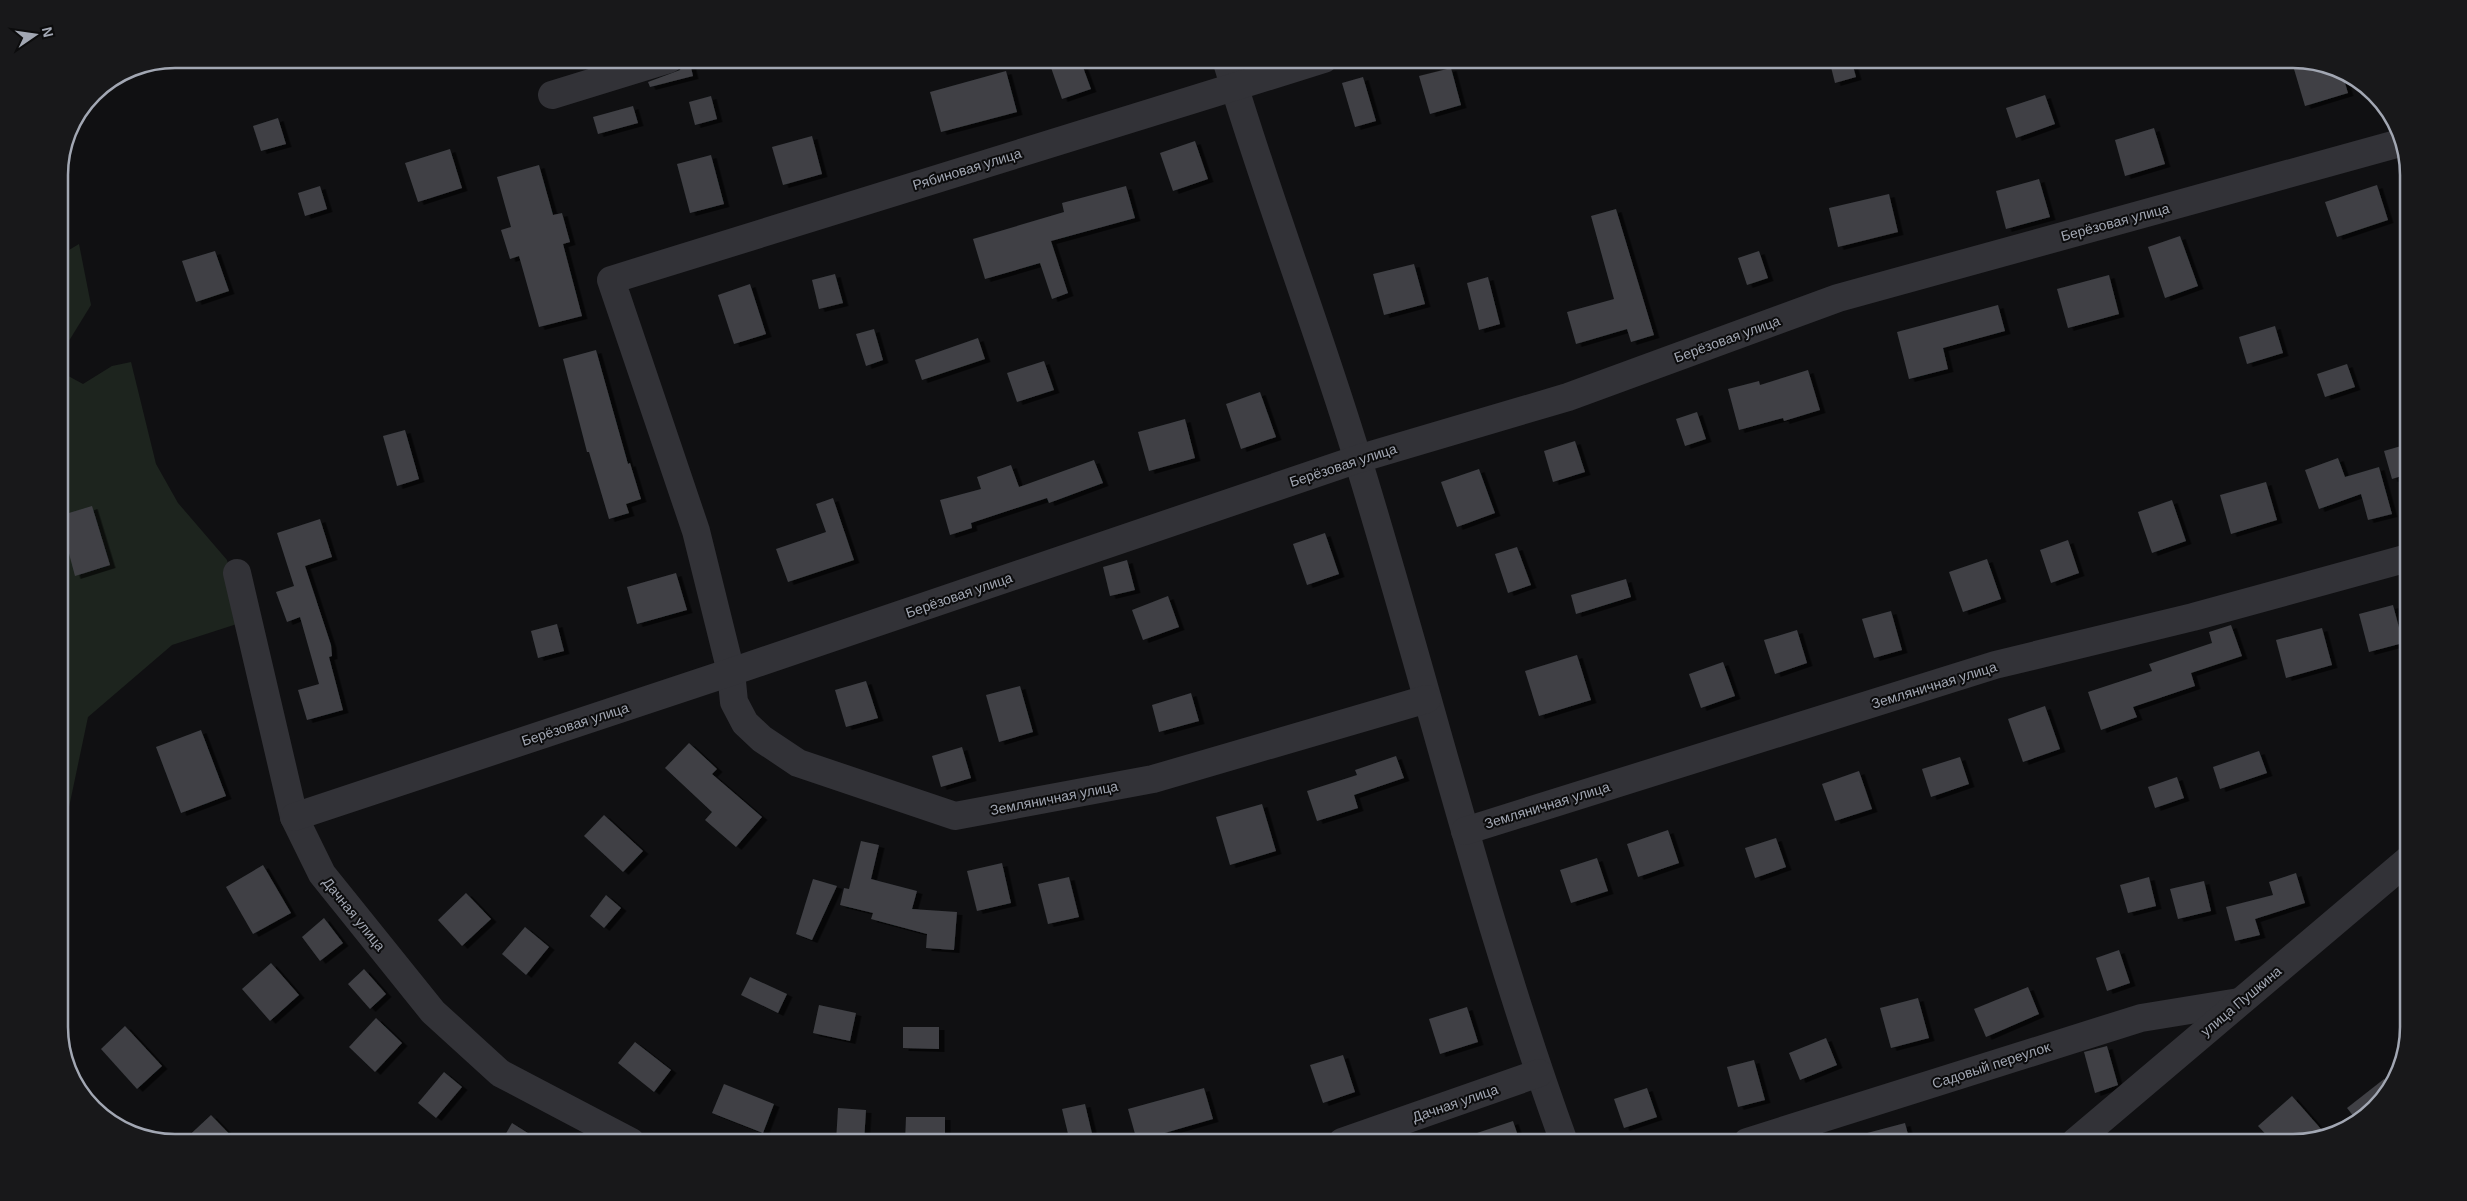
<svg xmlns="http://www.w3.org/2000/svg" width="2467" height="1201" font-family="Helvetica,sans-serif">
  <defs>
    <filter id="shadow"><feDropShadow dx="5.5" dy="3" stdDeviation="0" flood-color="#0009"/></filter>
  </defs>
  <rect width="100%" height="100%" fill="#101012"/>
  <g fill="#1d241e">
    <path d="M79,244l12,61 -32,52v-101z"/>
    <path d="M131,362l25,102 22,39 49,57 16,62 -71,23 -84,72 -20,95 -9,25v-466l24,13 29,-18z"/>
  </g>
  <g fill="#3f4045" filter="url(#shadow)">
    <path d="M684,59h5l4,17 -43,11 -2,-5 32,-12z"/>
    <path d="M1048,59h32l11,30 -29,10z"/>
    <path d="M1829,59h22l5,18 -21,6z"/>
    <path d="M2291,59l50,11 7,23 -43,13z"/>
    <path d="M1451,68l10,37 -31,9 -11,-38z"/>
    <path d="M1006,71l11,41 -76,20 -11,-40z"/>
    <path d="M1363,77l13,44 -21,6 -13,-44z"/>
    <path d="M2045,95l10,29 -39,14 -10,-30z"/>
    <path d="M711,96l6,23 -22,6 -6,-23z"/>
    <path d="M633,106l5,17 -40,11 -5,-17z"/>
    <path d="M278,118l8,26 -25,7 -8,-25z"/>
    <path d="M2154,128l11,36 -40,12 -10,-36z"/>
    <path d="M812,136l10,38 -39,11 -11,-38z"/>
    <path d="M1195,141l13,38 -35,12 -13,-38z"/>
    <path d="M450,149l12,39 -44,14 -13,-39z"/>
    <path d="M711,155l13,49 -34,9 -13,-49z"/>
    <path d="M539,165l14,50 9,-2 8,29 -7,2 19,72 -43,11 -20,-71 -9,3 -9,-29 10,-3 -14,-50z"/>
    <path d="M2039,179l11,38 -44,12 -10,-38z"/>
    <path d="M2377,185l11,35 -51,17 -12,-35z"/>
    <path d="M320,186l7,23 -22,7 -7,-23z"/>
    <path d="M1126,186l9,32 -84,23 17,52 -16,6 -12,-36 -55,16 -12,-40 91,-27 -2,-9z"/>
    <path d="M1889,194l9,38 -60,15 -9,-39z"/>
    <path d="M1616,209l38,126 -23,7 -4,-13 -51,15 -9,-32 47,-13 -23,-83z"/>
    <path d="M2180,236l18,50 -33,12 -17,-51z"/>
    <path d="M215,251l14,40 -33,11 -14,-41z"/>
    <path d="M1759,251l9,27 -21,7 -9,-27z"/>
    <path d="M1414,264l11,40 -41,11 -11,-41z"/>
    <path d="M835,274l8,29 -24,6 -7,-29z"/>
    <path d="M2109,275l10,39 -51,14 -11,-39z"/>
    <path d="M1488,277l12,47 -21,6 -12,-47z"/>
    <path d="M750,284l16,50 -32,10 -16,-49z"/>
    <path d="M1998,305l7,26 -62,17 5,21 -39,10 -12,-47z"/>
    <path d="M2275,326l8,27 -36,11 -8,-27z"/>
    <path d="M874,329l9,31 -17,6 -10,-32z"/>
    <path d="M978,338l7,21 -63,21 -7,-20z"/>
    <path d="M596,350l32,114 2,-1 11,36 -15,5 3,9 -20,6 -20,-67h-2l-24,-93z"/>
    <path d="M1044,361l10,29 -37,12 -10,-29z"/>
    <path d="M2347,364l8,23 -30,10 -8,-23z"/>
    <path d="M1808,370l12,40 -36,11 -1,-3 -44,12 -11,-41 31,-8 1,4z"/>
    <path d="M1260,392l16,45 -35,12 -15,-45z"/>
    <path d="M1697,412l9,27 -21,7 -9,-27z"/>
    <path d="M1185,419l10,39 -46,13 -11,-39z"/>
    <path d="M405,430l14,49 -22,7 -14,-50z"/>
    <path d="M1575,441l10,31 -32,10 -9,-31z"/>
    <path d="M2408,444v30l-16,5 -8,-28z"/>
    <path d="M2338,458l7,19 34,-10 13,47 -24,6 -7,-26 -42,15 -14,-39z"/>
    <path d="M1094,460l9,23 -54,20 -2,-5 -76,25 1,5 -22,7 -10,-35 41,-11 -4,-12 34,-12 8,22z"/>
    <path d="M1479,469l16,44 -38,14 -16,-45z"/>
    <path d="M2266,482l11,38 -46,14 -11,-39z"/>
    <path d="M833,498l21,62 -66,22 -12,-33 50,-17 -10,-28z"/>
    <path d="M2172,500l14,41 -34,12 -14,-41z"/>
    <path d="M92,506l18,59 -35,11 -16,-60z"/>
    <path d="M320,519l12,38 -27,9 26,79 1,11 -3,1 14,53 -36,10 -9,-30 21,-6 -19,-67 -13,5 -11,-30 18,-6 -17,-53z"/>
    <path d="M1325,533l14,41 -32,11 -14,-41z"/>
    <path d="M2068,540l11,33 -28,10 -11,-33z"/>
    <path d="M1517,547l14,38 -23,8 -13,-39z"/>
    <path d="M1987,559l14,40 -38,13 -14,-40z"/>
    <path d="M1127,560l8,30 -25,6 -7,-29z"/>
    <path d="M676,573l11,37 -50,14 -10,-37z"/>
    <path d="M1626,579l5,18 -55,17 -5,-19z"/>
    <path d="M1168,596l11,31 -36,13 -11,-30z"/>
    <path d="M2393,605l10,38 -34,9 -10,-38z"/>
    <path d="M1891,611l11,39 -28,8 -12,-39z"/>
    <path d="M557,624l7,27 -26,7 -7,-27z"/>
    <path d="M2231,625l11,31 -51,17 4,13 -62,21 4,10 -36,13 -13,-38 64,-21 -3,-7 63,-21 -3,-11z"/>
    <path d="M2322,628l10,37 -46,13 -10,-38z"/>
    <path d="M1797,630l10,33 -32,11 -11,-34z"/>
    <path d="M1577,655l14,45 -52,16 -14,-45z"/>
    <path d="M1723,662l12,34 -34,12 -12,-34z"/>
    <path d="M866,681l12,37 -32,9 -11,-37z"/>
    <path d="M1020,686l13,46 -34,10 -13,-47z"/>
    <path d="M1191,693l8,28 -40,11 -7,-27z"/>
    <path d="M2045,706l15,43 -37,13 -15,-43z"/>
    <path d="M201,730l25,66 -45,17 -25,-66z"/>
    <path d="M689,743l28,26 -5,5 50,43 -26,30 -31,-27 7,-8 -47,-44z"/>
    <path d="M962,747l9,31 -30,9 -9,-31z"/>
    <path d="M2259,751l8,22 -47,16 -7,-22z"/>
    <path d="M1396,756l8,22 -50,17 4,13 -41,13 -10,-30 50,-16 -2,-5z"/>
    <path d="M1960,757l9,27 -38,13 -9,-28z"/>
    <path d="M1859,771l13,38 -37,12 -13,-37z"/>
    <path d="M2177,777l7,21 -29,10 -7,-21z"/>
    <path d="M1262,804l14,47 -46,14 -14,-48z"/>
    <path d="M604,815l39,36 -20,21 -39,-36z"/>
    <path d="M1668,830l11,33 -41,14 -11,-33z"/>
    <path d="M1776,838l10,29 -31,11 -10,-30z"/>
    <path d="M861,841l18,4 -8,34 46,12 -5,18 45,3 -3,38 -28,-2 1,-14 -56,-15 2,-6 -33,-8 4,-17 5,1z"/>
    <path d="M1597,858l11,33 -37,12 -11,-33z"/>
    <path d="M1002,863l9,40 -34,8 -10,-40z"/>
    <path d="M263,865l28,48 -38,21 -27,-47z"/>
    <path d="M2296,873l9,30 -50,16 5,16 -25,6 -9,-34 47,-12 -4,-13z"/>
    <path d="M1069,877l10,40 -31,7 -10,-40z"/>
    <path d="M2149,877l7,29 -28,7 -8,-28z"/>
    <path d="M813,879l24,7 -25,54 -16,-6z"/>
    <path d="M2204,881l7,30 -33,8 -8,-30z"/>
    <path d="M466,893l25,26 -29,27 -24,-26z"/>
    <path d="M606,895l15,13 -17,20 -14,-12z"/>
    <path d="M324,918l19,25 -23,18 -18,-24z"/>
    <path d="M525,927l24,20 -23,28 -24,-21z"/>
    <path d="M2119,950l11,33 -23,8 -11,-33z"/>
    <path d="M271,963l28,32 -29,26 -28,-32z"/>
    <path d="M364,969l22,25 -16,15 -22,-25z"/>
    <path d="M750,977l37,17 -9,19 -37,-18z"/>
    <path d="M2028,987l11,27 -53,23 -12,-28z"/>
    <path d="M1918,998l11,40 -38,10 -11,-40z"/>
    <path d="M819,1005l37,8 -6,28 -37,-8z"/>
    <path d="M1467,1007l11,35 -38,12 -11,-35z"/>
    <path d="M376,1018l26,25 -27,29 -26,-25z"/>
    <path d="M125,1026l37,40 -25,23 -36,-40z"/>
    <path d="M903,1027h36v22l-36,-1z"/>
    <path d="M1826,1038l11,27 -37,15 -11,-27z"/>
    <path d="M635,1042l36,28 -17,22 -36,-29z"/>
    <path d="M2107,1046l11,39 -23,8 -11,-41z"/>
    <path d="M1343,1055l12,37 -32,11 -13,-38z"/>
    <path d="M1754,1060l11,40 -27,7 -11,-40z"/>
    <path d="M444,1072l18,15 -26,31 -18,-15z"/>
    <path d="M2384,1079l6,6 -32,37 -11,-14z"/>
    <path d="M724,1084l50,20 -11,29 -51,-20z"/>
    <path d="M1204,1088l9,31 -76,22 -9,-32z"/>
    <path d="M1647,1088l10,29 -33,11 -10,-29z"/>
    <path d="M2292,1096l29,33 -8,7 -20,6h-20l-15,-16z"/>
    <path d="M1085,1104l9,38h-24l-8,-33z"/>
    <path d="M838,1108l28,2 -2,32h-28z"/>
    <path d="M211,1115l26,27h-55z"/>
    <path d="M906,1117h39v25h-40z"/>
    <path d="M1513,1121l7,21h-60l-1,-3z"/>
    <path d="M512,1123l30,19h-41z"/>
    <path d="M1905,1123l5,19h-57l-1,-5z"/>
  </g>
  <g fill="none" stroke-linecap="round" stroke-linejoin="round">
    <g stroke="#323237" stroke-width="28">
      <path d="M1226,59c40,135 91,266 132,401 70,227 125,459 206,682"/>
      <path d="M1324,59l-713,221 85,251 35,141 3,30 11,21 17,16 36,24 157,53 198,-37 274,-80"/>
      <path d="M552,95l117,-36"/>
      <path d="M237,573l57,244 28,57 111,138 67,61 131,69"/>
      <path d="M294,817l437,-145 627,-213 210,-62 270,-99 562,-155"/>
      <path d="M1465,831l530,-166 198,-48 215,-59"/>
      <path d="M1342,1142l197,-69"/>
      <path d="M1747,1142l394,-124 98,-16"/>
      <path d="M2075,1142l333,-282"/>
    </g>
  </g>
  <g text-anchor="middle" stroke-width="4" stroke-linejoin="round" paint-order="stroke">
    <g font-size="14" fill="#a2a7b3" stroke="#0c0c0d">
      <text transform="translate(967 169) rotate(-17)" y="5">Рябиновая улица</text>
      <text transform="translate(2115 222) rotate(-15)" y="5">Берёзовая улица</text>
      <text transform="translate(1727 339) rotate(-20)" y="5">Берёзовая улица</text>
      <text transform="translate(1343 465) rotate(-18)" y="5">Берёзовая улица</text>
      <text transform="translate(959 595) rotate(-19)" y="5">Берёзовая улица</text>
      <text transform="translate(1934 685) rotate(-17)" y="5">Земляничная улица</text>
      <text transform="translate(575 724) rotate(-18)" y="5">Берёзовая улица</text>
      <text transform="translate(1054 798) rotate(-11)" y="5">Земляничная улица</text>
      <text transform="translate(1547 805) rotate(-17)" y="5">Земляничная улица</text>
      <text transform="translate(354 914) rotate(51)" y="5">Дачная улица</text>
      <text transform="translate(2241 1001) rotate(-40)" y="5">улица Пушкина</text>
      <text transform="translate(1991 1065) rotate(-18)" y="5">Садовый переулок</text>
      <text transform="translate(1455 1103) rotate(-19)" y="5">Дачная улица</text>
    </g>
  </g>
  <path d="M0 0H2467V1201H0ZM175 68H2293A107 107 0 0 1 2400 175V1027A107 107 0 0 1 2293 1134H175A107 107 0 0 1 68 1027V175A107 107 0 0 1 175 68Z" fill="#18181a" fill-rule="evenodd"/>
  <path fill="none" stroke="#a2a7b3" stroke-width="2.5" d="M175 68H2293A107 107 0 0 1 2400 175V1027A107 107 0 0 1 2293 1134H175A107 107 0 0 1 68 1027V175A107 107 0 0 1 175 68Z"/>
  <g transform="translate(35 35) rotate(77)" stroke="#0c0c0d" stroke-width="4" paint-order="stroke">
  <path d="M0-4L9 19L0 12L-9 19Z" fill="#a2a7b3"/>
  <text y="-8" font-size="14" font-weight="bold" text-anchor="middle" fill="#a2a7b3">N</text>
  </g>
</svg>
